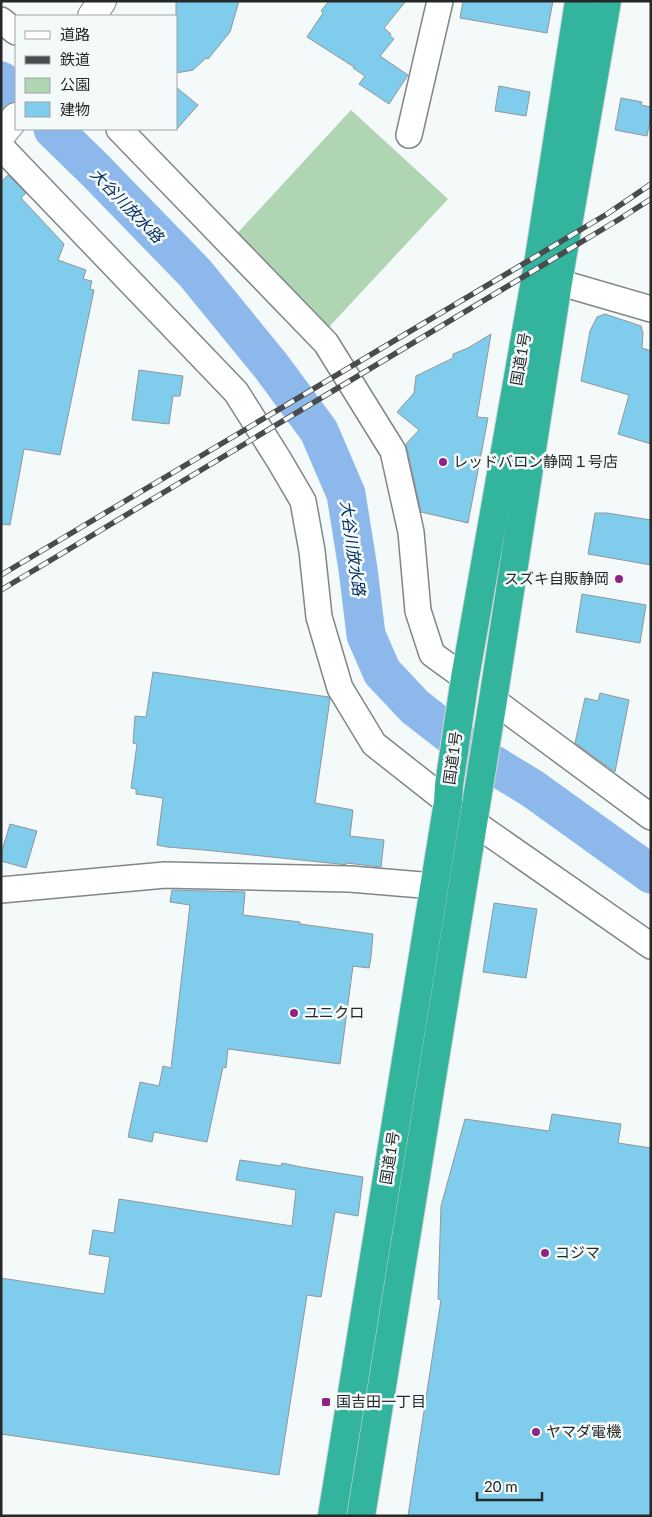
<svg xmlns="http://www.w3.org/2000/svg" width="652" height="1517" font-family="Lato,'Noto Sans JP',sans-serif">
  <rect width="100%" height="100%" fill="#f4f9f9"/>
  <path fill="#b0d5b3" d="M351,110l97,89 -120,129 -96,-89z"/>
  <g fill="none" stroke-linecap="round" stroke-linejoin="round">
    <g stroke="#8cb8eb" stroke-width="39">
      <path d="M1,81l15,14"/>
      <path d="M53,129l43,42 99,102 76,93 48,65 27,63 12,75 8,66 16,37 33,35 59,46 59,36 118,85"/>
    </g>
  </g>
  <g fill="#7fccec" stroke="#929798">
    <path d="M176,1h63l-9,31 -22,27 -2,-1 -13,12 -17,3z"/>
    <path d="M329,1h77l-22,27 7,6 -1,2 4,3 -14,17 28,19 -19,29 -30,-20 6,-8 -12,-8 1,-1 -47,-30 16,-24 -2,-2z"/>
    <path d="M463,1h90l-6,32 -87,-15z"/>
    <path d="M499,86l31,6 -4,24 -31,-5z"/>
    <path d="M176,87l22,18 -22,25z"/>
    <path d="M621,98l21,4 -1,3 10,2v9l-4,20 -32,-6z"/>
    <path d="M8,175l18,18 -5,5 43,46 -6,16 28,10 -3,9 9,2 -2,8 4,1 -34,165 -36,-6 -14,76 -9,-1v-342z"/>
    <path d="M605,314l36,12 2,7 -1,15 9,3v93l-33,-10 11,-39 -48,-14 9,-50 7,-14z"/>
    <path d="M491,334l-14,83 11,1 -20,105 -47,-11 -15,-68 13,-14 -22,-18 17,-19 2,-17 37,-18v-4l15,-6z"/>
    <path d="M139,370l44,6 -3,20h-7l-4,28 -37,-4z"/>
    <path d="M595,513h12l44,7v45l-63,-11z"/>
    <path d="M582,594l64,11 -6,38 -64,-11z"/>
    <path d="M153,672l176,25 1,2 -15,104 38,7 -3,26 34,4 -3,27 -35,-4v2l-7,-1 -135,-14 -37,-3 -10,-2 6,-47 -27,-4v-5l-5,-1 6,-44 -4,-1 2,-27 11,1z"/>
    <path d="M600,693l29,7 -14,72 -40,-29 10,-45 13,3z"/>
    <path d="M10,824l27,7 -11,37 -25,-7v-7z"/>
    <path d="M172,890l73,2 -2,23 57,7v2l73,10 -2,23 -2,11 -16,-2 -13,98 -112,-15 -2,19 -3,-1 -16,75 -53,-10 -2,10 -24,-5 12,-55 19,4 4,-20 8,2 19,-163 -20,-3z"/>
    <path d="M494,903l43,6 -11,69 -43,-6z"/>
    <path d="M552,1114l69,10 -3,19 33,5v368h-243l33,-216 -3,-1 3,-93 24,-87 84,12z"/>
    <path d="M240,1160l41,6 1,-3 19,4 62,10 -5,39 -23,-4 -14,85 -14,-2 -28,180 -278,-41v-156l103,16 6,-37 -21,-3 4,-24 21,3 5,-34 173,27 4,-36 -60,-10z"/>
  </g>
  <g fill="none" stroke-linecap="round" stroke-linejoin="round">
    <g stroke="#828686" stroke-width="28">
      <g id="minor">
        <path d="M1,20l15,12"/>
        <path d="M119,129l207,214 67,108 18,81 7,79 14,43 33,24"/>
        <path d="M409,135l31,-134"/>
        <path d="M1,147l235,245 43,68 24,41 9,50 7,66 21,71 34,56 99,78 178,124"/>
        <path d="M558,282l93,27"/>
        <path d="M493,700l158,117"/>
        <path d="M1,890l164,-15 185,4 84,7"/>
      </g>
    </g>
    <g stroke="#828686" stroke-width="30">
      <g id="tertiary">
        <path d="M92,16l10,-15"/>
        <path d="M1,135l15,-18"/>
      </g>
    </g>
    <g stroke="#d4d4d4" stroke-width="30">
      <g id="trunk">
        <path d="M332,1516l116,-714 1,-17 16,-107 74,-420 40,-257"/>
        <path d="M361,1516l132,-816 65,-418 49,-281"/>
      </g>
    </g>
    <use href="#minor" stroke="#fff" stroke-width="25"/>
    <use href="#tertiary" stroke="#fff" stroke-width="28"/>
    <use href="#trunk" stroke="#33b49c" stroke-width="28"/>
    <g stroke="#494c4c" stroke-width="5.5">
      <g id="rail">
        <path d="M1,575l606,-361 44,-30"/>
        <path d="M1,590l617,-370 33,-21"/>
      </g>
    </g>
    <use href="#rail" stroke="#f4f9f9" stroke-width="4" stroke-dasharray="11" stroke-linecap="butt"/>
  </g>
  <g fill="#8f2285" stroke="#f4f9f9" stroke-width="2">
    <circle cx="443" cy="462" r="5"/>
    <circle cx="619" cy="579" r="5"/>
    <circle cx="294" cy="1013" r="5"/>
    <circle cx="545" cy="1253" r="5"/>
    <rect x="321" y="1397" width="10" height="10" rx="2.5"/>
    <circle cx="536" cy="1432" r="5"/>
  </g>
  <g text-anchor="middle" stroke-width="5" stroke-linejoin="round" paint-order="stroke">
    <g font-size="15" fill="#262828" stroke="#f4f9f9">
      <text transform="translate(521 359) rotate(-80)" y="5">国道1号</text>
      <text transform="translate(453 758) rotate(-82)" y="5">国道1号</text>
      <text transform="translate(390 1158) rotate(-81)" y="5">国道1号</text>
    </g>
    <g font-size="15" fill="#262828" stroke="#f4f9f9" text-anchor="start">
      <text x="453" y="467">レッドバロン静岡１号店</text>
      <text x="609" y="584" text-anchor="end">スズキ自販静岡</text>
      <text x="304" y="1018">ユニクロ</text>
      <text x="555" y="1258">コジマ</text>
      <text x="336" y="1407">国吉田一丁目</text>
      <text x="546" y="1437">ヤマダ電機</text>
    </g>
    <g font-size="16" font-style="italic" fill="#002e5c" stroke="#f4f9f9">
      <text transform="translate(127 205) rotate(46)" y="6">大谷川放水路</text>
      <text transform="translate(353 548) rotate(82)" y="6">大谷川放水路</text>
    </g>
  </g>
  <rect width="652" height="1517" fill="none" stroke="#262828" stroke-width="5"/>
  <rect x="15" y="15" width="162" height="115" fill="#f4f9f9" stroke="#a2a5a5"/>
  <rect x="25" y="31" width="25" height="8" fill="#ffffff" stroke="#a2a5a5"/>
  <text x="60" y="40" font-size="15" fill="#262828">道路</text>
  <rect x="25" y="56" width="25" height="8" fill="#494c4c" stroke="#a2a5a5"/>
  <text x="60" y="65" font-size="15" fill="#262828">鉄道</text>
  <rect x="25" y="78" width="25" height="15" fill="#b0d5b3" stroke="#a2a5a5"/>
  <text x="60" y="90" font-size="15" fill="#262828">公園</text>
  <rect x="25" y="102" width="25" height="15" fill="#7fccec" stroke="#a2a5a5"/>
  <text x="60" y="115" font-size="15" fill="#262828">建物</text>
  <path d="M477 1492v8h65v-8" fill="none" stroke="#262828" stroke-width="2.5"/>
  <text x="484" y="1492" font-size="15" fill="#262828" stroke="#f4f9f9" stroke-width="4" paint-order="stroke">20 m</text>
</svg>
